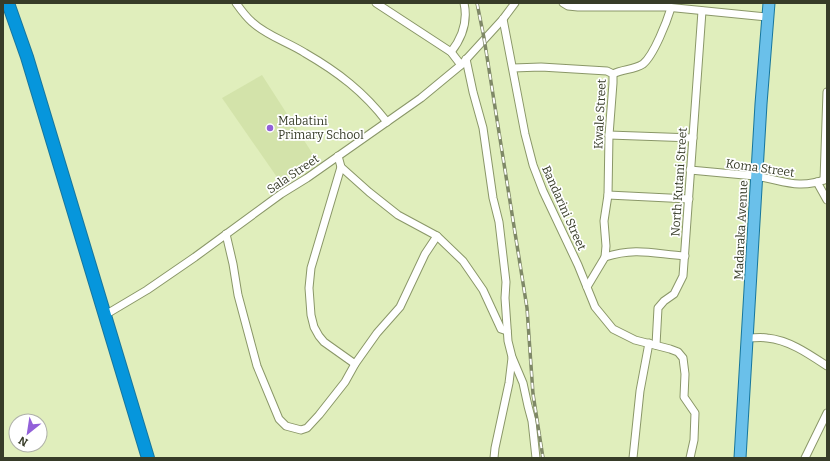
<svg xmlns="http://www.w3.org/2000/svg" width="830" height="461" font-family="Bitter,serif">
  <rect width="100%" height="100%" fill="#e0eebc"/>
  <path fill="#d3e3aa" d="M262,75l54,84 -37,21 -57,-82z"/>
  <g fill="none" stroke-linecap="round" stroke-linejoin="round">
    <g stroke="#8a9768" stroke-width="9">
      <g id="street">
        <path d="M236,3c5,7 10,14 16,19 15,14 36,20 53,31 33,19 59,39 82,69"/>
        <path d="M376,3l75,49 10,13"/>
        <path d="M563,3l5,3 10,1h88l101,10"/>
        <path d="M503,19l22,115 8,31 10,26 35,74 17,42 18,22 22,11 35,9 8,3 5,6 2,16 -1,23 11,16 -1,27 -4,18"/>
        <path d="M451,52c11,-14 17,-31 13,-49"/>
        <path d="M466,59l7,33 10,36 10,70 6,24 7,60 -1,16 3,43 4,16 11,26 5,23 4,15 4,37"/>
        <path d="M513,68l28,-1 66,4 6,3v9l-4,52 -1,60 -4,26 2,25 -1,11"/>
        <path d="M613,74c9,-5 21,-4 30,-10 11,-9 24,-43 28,-56"/>
        <path d="M609,135l84,3"/>
        <path d="M338,156l3,11 28,25 29,23 39,21 26,25 20,29 18,39 6,2"/>
        <path d="M341,167l-30,101 -2,20 2,27 3,12 5,9 5,6 31,22"/>
        <path d="M690,170c22,2 43,4 65,6 28,4 42,14 72,3"/>
        <path d="M824,180l3,-88"/>
        <path d="M817,182l10,18"/>
        <path d="M608,195l81,4"/>
        <path d="M226,234l7,30 5,31 19,71 22,53 7,7 15,4 6,-2 12,-13 26,-33 10,-18 22,-31 23,-26 25,-53 12,-18"/>
        <path d="M587,287l18,-30c31,-10 50,-3 80,-1"/>
        <path d="M105,315l42,-25 48,-33 86,-63 26,-16 114,-80 40,-33 42,-46 12,-16"/>
        <path d="M748,338c6,0 13,-1 19,0 22,2 42,16 60,28"/>
        <path d="M656,345l2,-37 6,-7 10,-7 9,-18 19,-265"/>
        <path d="M494,458l1,-10 14,-65 3,-25"/>
        <path d="M633,458l7,-67 9,-48"/>
        <path d="M805,458l22,-45"/>
      </g>
    </g>
    <g stroke="#17769d" stroke-width="13">
      <path id="primary" d="M740,458l21,-354 8,-101"/>
    </g>
    <g stroke="#17769d" stroke-width="14">
      <path id="highway" d="M8,3l19,54 121,401"/>
    </g>
    <use href="#street" stroke="#fff" stroke-width="7"/>
    <use href="#primary" stroke="#6ac0ea" stroke-width="11"/>
    <use href="#highway" stroke="#0696dc" stroke-width="12"/>
    <g stroke="#7f8867" stroke-width="3.5">
      <path id="rail" d="M477,3l7,35 43,270 6,86 10,64"/>
    </g>
    <use href="#rail" stroke="#fff" stroke-width="2" stroke-dasharray="6" stroke-linecap="butt"/>
  </g>
  <circle fill="#9260d9" stroke="#fff" stroke-width="1.5" cx="270" cy="128" r="4"/>
  <g text-anchor="middle" stroke-width="3.5" stroke-linejoin="round" paint-order="stroke">
    <g font-size="12" fill="#373c28" stroke="#fff">
      <text transform="translate(600 114) rotate(-87)" y="4">Kwale Street</text>
      <text transform="translate(760 168) rotate(8)" y="4">Koma Street</text>
      <text transform="translate(293 174) rotate(-34)" y="4">Sala Street</text>
      <text transform="translate(679 182) rotate(-86)" y="4">North Kutani Street</text>
      <text transform="translate(564 208) rotate(66)" y="4">Bandarini Street</text>
      <text transform="translate(741 230) rotate(-87)" y="4">Madaraka Avenue</text>
    </g>
    <g font-size="12" fill="#373c28" stroke="#fff" text-anchor="start">
      <text x="278" y="125">Mabatini<tspan x="278" dy="14">Primary School</tspan></text>
    </g>
  </g>
  <rect width="830" height="461" fill="none" stroke="#373c28" stroke-width="8"/>
  <g transform="translate(28 433) rotate(210)"><circle r="19" fill="#ffffff" stroke="#afb1a9"/>
  <path d="M0-3L7 15L0 10L-7 15Z" fill="#9260d9"/>
  <text y="-6" font-size="11" font-weight="bold" text-anchor="middle" fill="#373c28">N</text>
  </g>
</svg>
